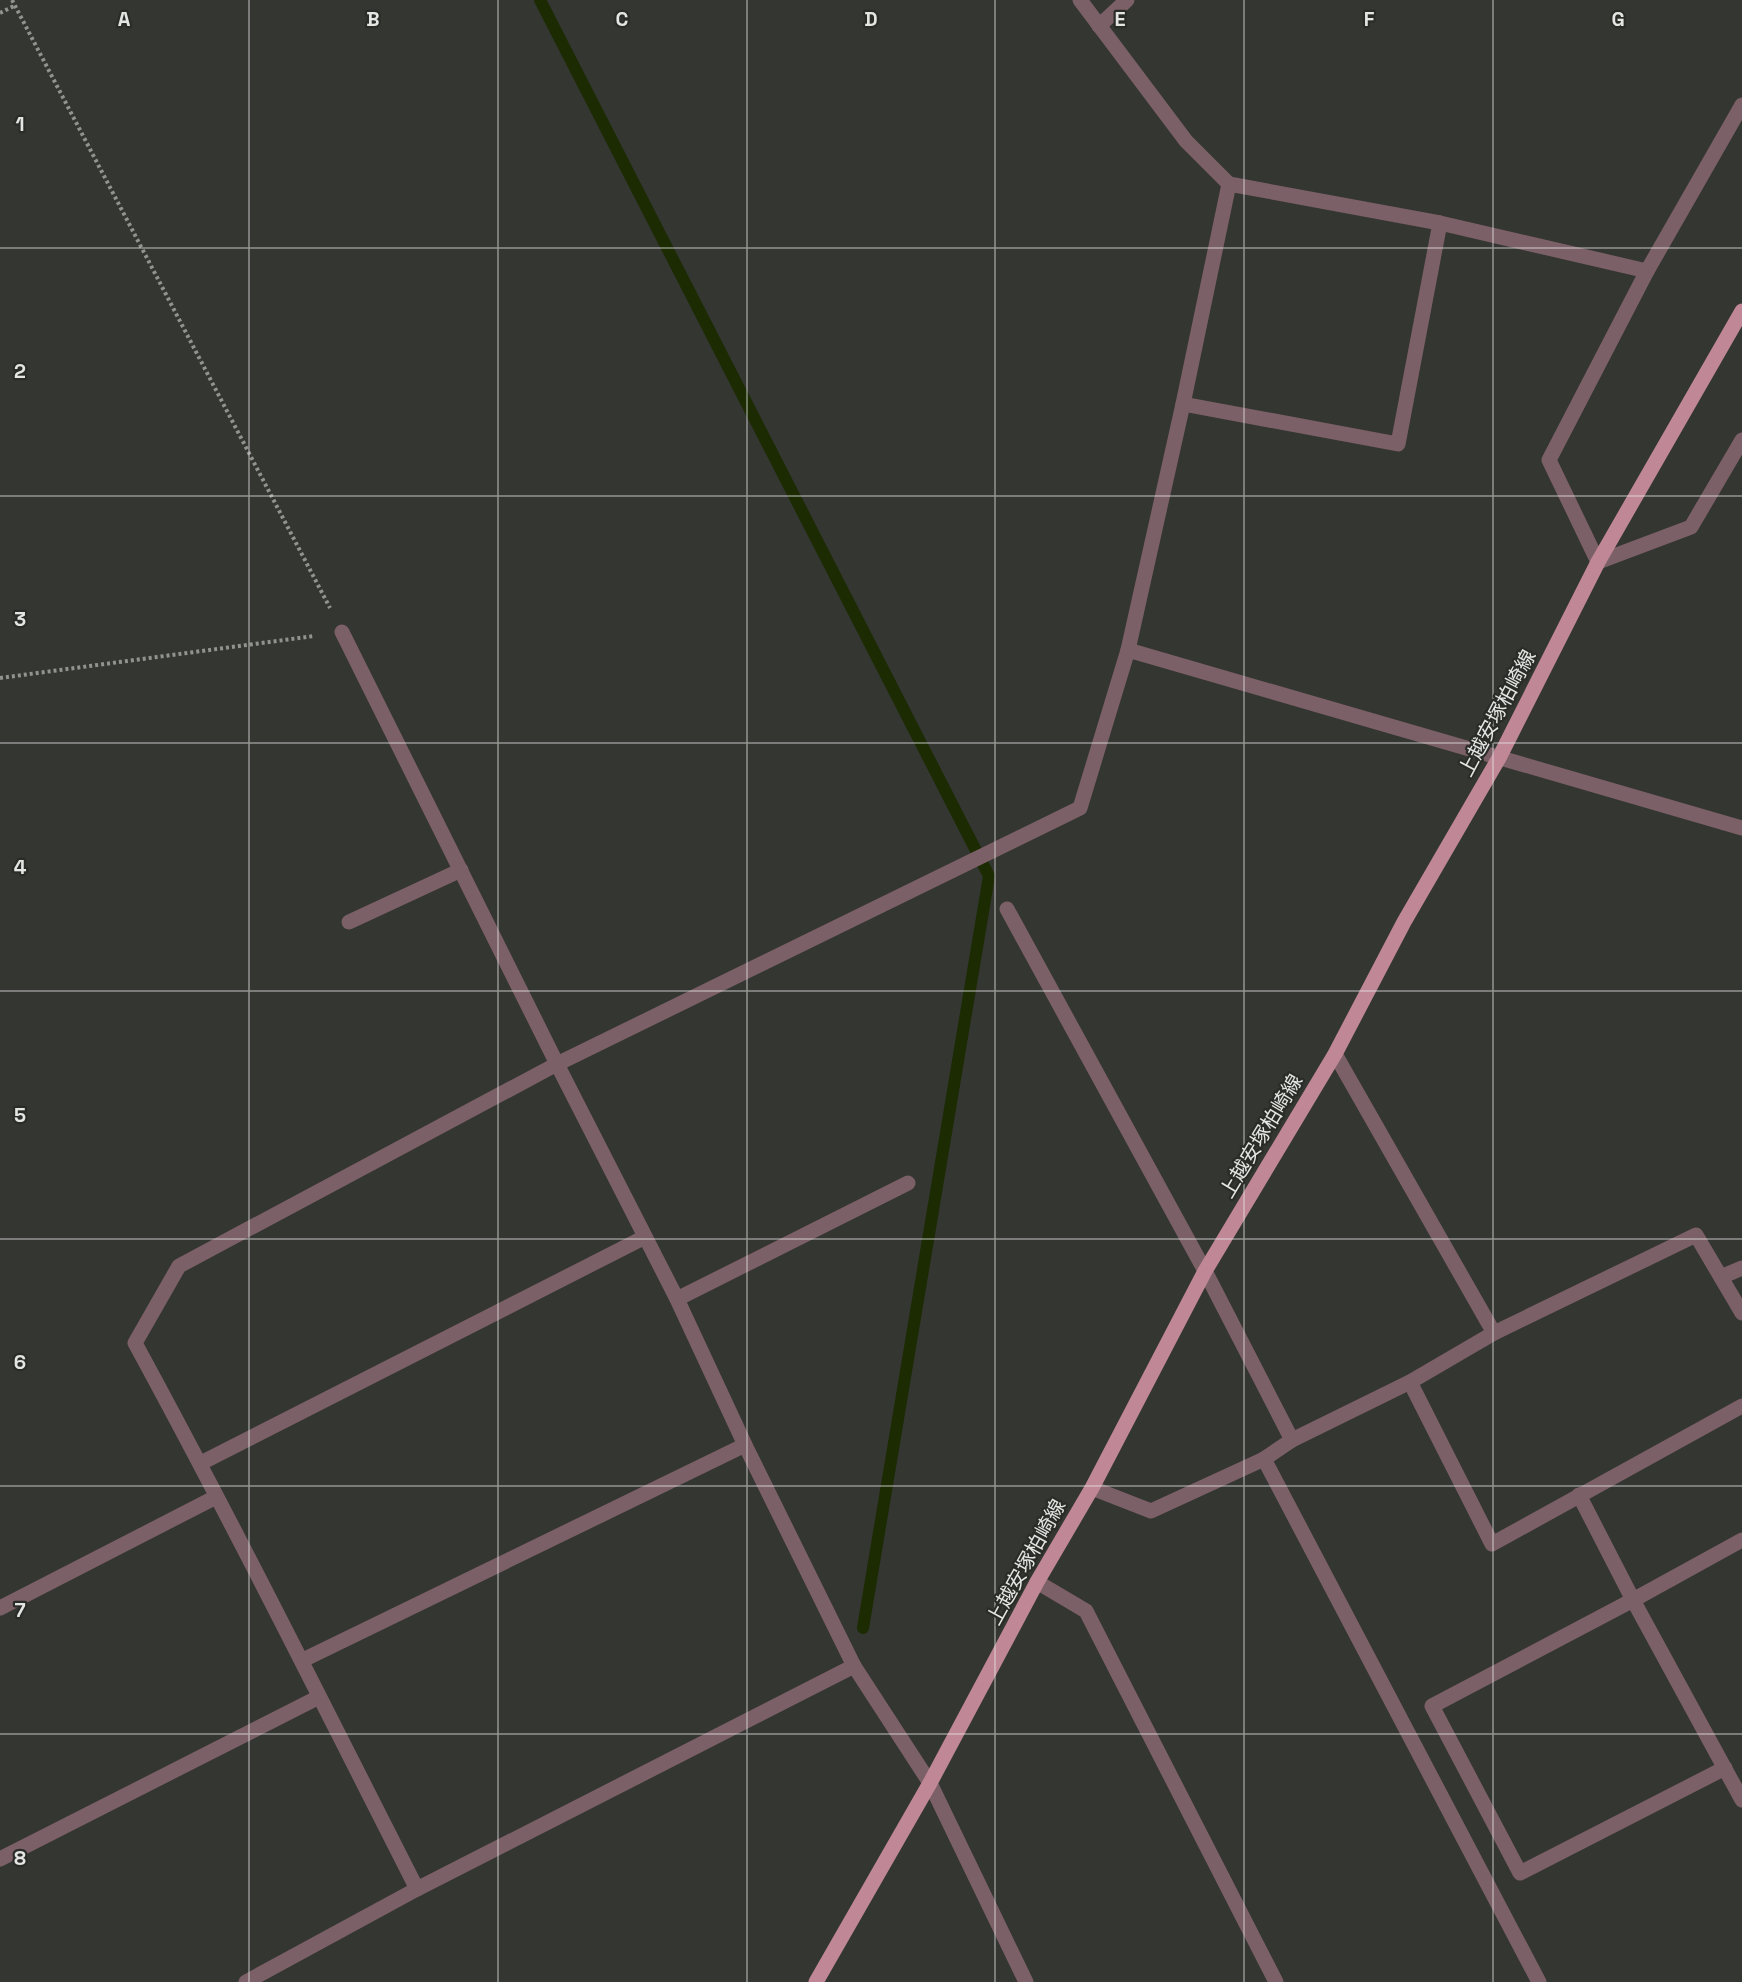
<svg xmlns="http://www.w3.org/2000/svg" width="1742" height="1982" font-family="'Space Grotesk','Noto Sans JP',sans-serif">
  <rect width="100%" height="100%" fill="#343632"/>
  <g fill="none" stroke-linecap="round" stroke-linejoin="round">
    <path stroke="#1c2b02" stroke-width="12" d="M540,0l449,876 -126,752"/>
    <g stroke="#91938f" stroke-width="4" stroke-dasharray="3 3" stroke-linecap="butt">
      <path d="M12,0l318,608"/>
      <path d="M0,13l14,-7"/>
      <path d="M0,678l314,-42"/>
    </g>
    <g stroke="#7c6067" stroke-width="15">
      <path d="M1080,0l106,141 43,43 211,39 207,48"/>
      <path d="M1099,26l28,-26"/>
      <path d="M1742,105l-95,166 -98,189 49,102 93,-35 51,-87"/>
      <path d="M1183,404l215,40 42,-221"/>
      <path d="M342,632l215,432 120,235 68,146 109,221 76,117 96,199"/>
      <path d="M1128,650l614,178"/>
      <path d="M1007,909l198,362 87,169"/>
      <path d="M349,922l112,-52"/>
      <path d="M1335,1054l159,279"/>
      <path d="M1721,1277l21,-9"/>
      <path d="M677,1299l231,-116"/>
      <path d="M1410,1382l82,162 250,-138"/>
      <path d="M1264,1459l275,523"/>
      <path d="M201,1463l444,-226"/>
      <path d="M1092,1488l59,23 113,-52 28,-19 118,-58 84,-49 202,-98 46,78"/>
      <path d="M1579,1495l54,105 109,200"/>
      <path d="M1037,1582l49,29 190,371"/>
      <path d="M0,1608l216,-111"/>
      <path d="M303,1660l442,-215"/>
      <path d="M1725,1768l-205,105 -88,-167 201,-106 109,-60"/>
      <path d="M0,1859l319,-162"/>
      <path d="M417,1889c-93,-183 -184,-366 -282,-546l44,-77 378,-202 523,-256 48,-158 55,-246 46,-220"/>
      <path d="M246,1982l171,-93 437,-223"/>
    </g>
    <path stroke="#c08897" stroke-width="15" d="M816,1982l114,-199 107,-201 55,-94 113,-217 130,-217 69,-132 95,-164 99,-196 144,-251"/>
  </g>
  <path fill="none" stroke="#e5e6e3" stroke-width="1.5" stroke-opacity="0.55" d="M249,0v1982M498,0v1982M747,0v1982M995,0v1982M1244,0v1982M1493,0v1982M0,248h1742M0,496h1742M0,743h1742M0,991h1742M0,1239h1742M0,1486h1742M0,1734h1742"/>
  <g text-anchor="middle" stroke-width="4.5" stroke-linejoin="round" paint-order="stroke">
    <g font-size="20" fill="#e5e6e3" stroke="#2a2c28">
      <text transform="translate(1497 713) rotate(-62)" y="7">上越安塚柏崎線</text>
      <text transform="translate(1261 1136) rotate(-59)" y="7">上越安塚柏崎線</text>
      <text transform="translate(1026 1562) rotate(-61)" y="7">上越安塚柏崎線</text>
    </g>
  </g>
  <g font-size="20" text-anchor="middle" font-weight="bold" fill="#e5e6e3" stroke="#2a2c28" stroke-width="4.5" stroke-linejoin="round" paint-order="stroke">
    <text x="124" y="26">A</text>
    <text x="373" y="26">B</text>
    <text x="622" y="26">C</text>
    <text x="871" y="26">D</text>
    <text x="1120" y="26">E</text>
    <text x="1369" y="26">F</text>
    <text x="1618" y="26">G</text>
    <text x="20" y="131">1</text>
    <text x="20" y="378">2</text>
    <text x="20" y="626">3</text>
    <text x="20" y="874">4</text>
    <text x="20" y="1122">5</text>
    <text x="20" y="1369">6</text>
    <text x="20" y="1617">7</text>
    <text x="20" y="1865">8</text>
  </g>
</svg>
